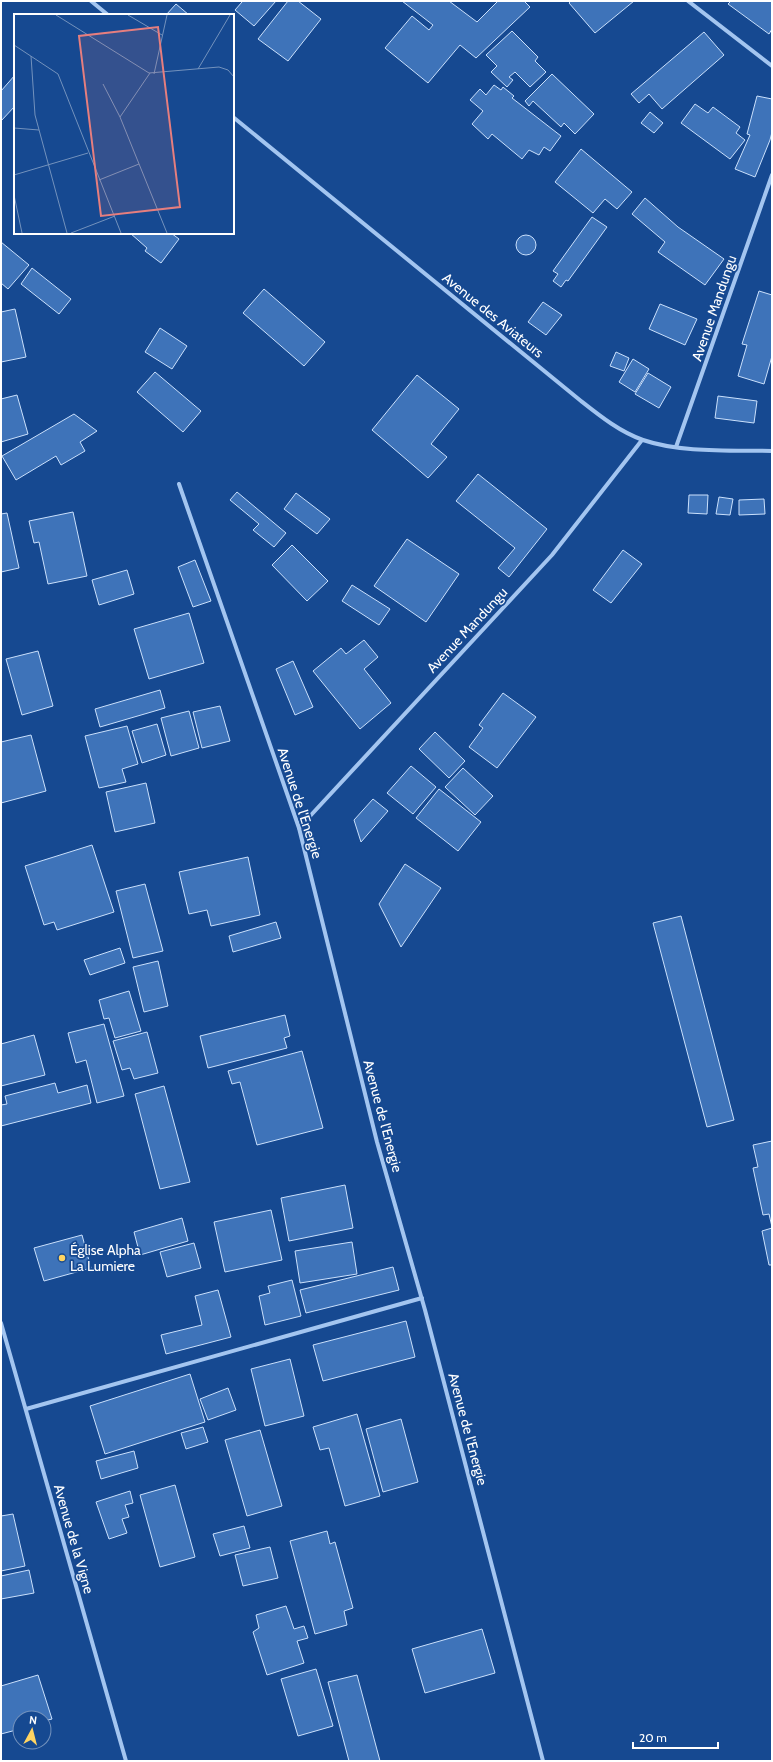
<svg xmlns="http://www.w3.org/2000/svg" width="773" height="1762" font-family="Cabin,sans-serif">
  <rect width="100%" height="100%" fill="#164991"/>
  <g fill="#3e73b9" stroke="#cae0fc">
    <path d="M240,1h36l-22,25 -19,-16 7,-8z"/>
    <path d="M288,1h10l23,18 -33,42 -30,-22z"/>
    <path d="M402,1h47l28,21 21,-21h26l6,6 -54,51 -16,-13 -32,38 -43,-35 27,-32 17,14 4,-5z"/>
    <path d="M571,1h63l-39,32 -26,-30z"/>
    <path d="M731,1h41v28l-3,5 -41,-30z"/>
    <path d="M176,4l13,11h-23z"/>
    <path d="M512,31l26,26 -3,4 11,11 -16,15 -15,-15 -6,5 4,3 -6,7 -16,-15 6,-6 -11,-11z"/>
    <path d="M704,32l20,23 -62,54 -13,-15 -10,9 -8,-9z"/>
    <path d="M552,74l42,40 -19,20 -11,-11 -3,4 -28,-26 -4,5 -4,-5z"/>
    <path d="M15,75v31l-14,15v-30z"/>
    <path d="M494,85l7,5 2,-3 11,9 -2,2 49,38 -11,15 -6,-4 -5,8 -10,-5 -7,9 -30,-25 -4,5 -16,-15 11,-13 -13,-11 10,-11 6,6z"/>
    <path d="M757,96l15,3v33l-2,8 -15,37 -20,-8 15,-34 -3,-1z"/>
    <path d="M695,104l13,9 5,-6 27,20 -4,6 9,7 -15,19 -49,-36z"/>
    <path d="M650,112l13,11 -9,10 -13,-10z"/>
    <path d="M581,149l51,43 -15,17 -12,-10 -12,14 -38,-31z"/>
    <path d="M645,198l33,29 46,32 -19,26 -47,-33 7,-10 -33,-28z"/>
    <path d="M592,217l15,10 -39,54 -2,-1 -5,7 -8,-6 5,-7 -5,-3z"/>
    <path d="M130,233h41l8,6 -18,24 -16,-12 2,-3z"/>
    <circle cx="526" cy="245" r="10"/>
    <path d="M1,242l28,23 -21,24 -7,-6z"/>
    <path d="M32,268l39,31 -12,15 -38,-30z"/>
    <path d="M264,289l61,53 -21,24 -61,-53z"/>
    <path d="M759,291l13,4v61l-8,28 -26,-8 9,-31 -5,-1z"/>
    <path d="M543,302l19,13 -16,20 -18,-13z"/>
    <path d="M660,304l37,15 -12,26 -36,-16z"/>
    <path d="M15,309l11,48 -25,5v-50z"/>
    <path d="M160,328l27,18 -15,23 -27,-17z"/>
    <path d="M616,352l13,6 -5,13 -14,-5z"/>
    <path d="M633,359l16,10 -14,23 -16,-10z"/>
    <path d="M155,372l46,39 -18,21 -46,-40z"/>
    <path d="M648,373l23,14 -12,21 -24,-14z"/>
    <path d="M417,375l42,34 -28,35 16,13 -19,21 -56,-48z"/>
    <path d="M17,395l11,39 -27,8v-43z"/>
    <path d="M718,396l39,5 -3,22 -39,-5z"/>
    <path d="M74,414l23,17 -17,11 5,9 -24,14 -5,-9 -40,24 -14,-24z"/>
    <path d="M478,474l69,55 -38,48 -11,-9 17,-20 -59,-47z"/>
    <path d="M237,492l49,41 -12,14 -21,-17 6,-6 -29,-24z"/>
    <path d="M296,493l34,26 -13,15 -33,-25z"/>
    <path d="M689,495h19l-1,19 -19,-1z"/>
    <path d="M719,497l14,2 -3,16 -14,-1z"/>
    <path d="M764,499l1,15 -26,1v-15z"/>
    <path d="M73,512l14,64 -39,8 -9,-42 -5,1 -5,-22z"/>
    <path d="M7,513l12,55 -18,4v-58z"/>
    <path d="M407,539l52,35 -33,48 -52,-36z"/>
    <path d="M292,545l36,36 -21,20 -35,-36z"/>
    <path d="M623,550l19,14 -31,39 -18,-13z"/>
    <path d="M195,560l16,41 -18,6 -15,-40z"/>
    <path d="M127,570l7,24 -35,11 -7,-25z"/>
    <path d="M352,585l38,24 -11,16 -37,-24z"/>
    <path d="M189,613l15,50 -55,16 -15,-50z"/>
    <path d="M364,640l14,17 -14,12 27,34 -31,26 -47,-58 28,-23 5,6z"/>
    <path d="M38,651l15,55 -31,9 -16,-56z"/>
    <path d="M293,661l20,46 -18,8 -19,-46z"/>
    <path d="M160,690l5,18 -65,19 -5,-18z"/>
    <path d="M503,693l33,24 -39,51 -28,-21 14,-19 -4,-3z"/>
    <path d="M220,706l10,35 -28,7 -9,-36z"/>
    <path d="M189,711l10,37 -28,8 -10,-38z"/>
    <path d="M157,724l9,31 -24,8 -10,-32z"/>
    <path d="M127,726l11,38 -16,5 4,13 -27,6 -14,-52z"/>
    <path d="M435,732l30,29 -16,17 -30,-29z"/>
    <path d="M31,735l15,56 -45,12v-61z"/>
    <path d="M411,766l25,21 -23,27 -26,-21z"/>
    <path d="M463,768l30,28 -18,19 -30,-28z"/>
    <path d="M146,783l9,40 -40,9 -9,-40z"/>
    <path d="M439,789l42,33 -23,29 -42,-33z"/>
    <path d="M373,799l15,12 -27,31 -7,-22z"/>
    <path d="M92,845l22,67 -57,18 -3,-8 -10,3 -19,-59z"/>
    <path d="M248,857l12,58 -49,11 -4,-16 -18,4 -10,-42z"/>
    <path d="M405,864l36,24 -40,59 -22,-43z"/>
    <path d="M145,884l18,67 -30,7 -17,-67z"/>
    <path d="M681,916l53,204 -27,7 -54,-204z"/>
    <path d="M276,922l5,16 -48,14 -4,-16z"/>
    <path d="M120,948l5,15 -35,12 -6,-15z"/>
    <path d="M158,961l10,45 -24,6 -11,-45z"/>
    <path d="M129,991l12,40 -26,7 -6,-20 -5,1 -5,-19z"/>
    <path d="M285,1015l5,21 -6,2 3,10 -79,20 -8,-32z"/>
    <path d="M104,1024l20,72 -27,7 -11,-43 -10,3 -8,-30z"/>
    <path d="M147,1032l11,41 -24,6 -4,-11 -8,2 -9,-29z"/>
    <path d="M34,1035l11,40 -44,11v-42z"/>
    <path d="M302,1051l21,77 -66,17 -17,-63 -8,2 -4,-13z"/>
    <path d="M55,1083l3,10 29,-8 4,18 -90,23v-21l6,-1 -2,-8z"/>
    <path d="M164,1086l26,96 -30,7 -25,-95z"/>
    <path d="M772,1141v86l-3,-13 -6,1 -10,-47 5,-1 -5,-22z"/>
    <path d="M345,1185l8,43 -64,13 -8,-43z"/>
    <path d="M271,1210l11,50 -57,12 -11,-50z"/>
    <path d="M182,1218l6,23 -48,14 -6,-23z"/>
    <path d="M772,1228v37h-3l-7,-34z"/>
    <path d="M82,1235l9,33 -47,13 -10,-33z"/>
    <path d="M352,1242l5,32 -57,9 -5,-32z"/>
    <path d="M194,1243l7,25 -34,9 -7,-25z"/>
    <path d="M393,1267l6,23 -93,23 -6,-23z"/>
    <path d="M292,1280l9,36 -36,9 -6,-29 11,-3 -2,-7z"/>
    <path d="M218,1290l13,47 -65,17 -5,-19 41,-10 -7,-29z"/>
    <path d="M406,1321l9,36 -92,24 -10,-36z"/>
    <path d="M290,1359l14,57 -39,10 -14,-57z"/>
    <path d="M190,1374l15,48 -100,32 -15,-48z"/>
    <path d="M228,1388l8,22 -28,10 -8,-21z"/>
    <path d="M357,1414l23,82 -35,10 -16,-58 -9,2 -7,-23z"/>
    <path d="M401,1419l17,63 -35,10 -17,-63z"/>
    <path d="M203,1427l5,15 -22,7 -5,-16z"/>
    <path d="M260,1430l22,76 -35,10 -22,-76z"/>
    <path d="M134,1451l4,17 -37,11 -5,-18z"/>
    <path d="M175,1485l20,72 -35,10 -20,-72z"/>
    <path d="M130,1491l3,12 -8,2 4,12 -7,2 5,14 -18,6 -13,-37z"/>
    <path d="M13,1514l12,52 -24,5v-55z"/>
    <path d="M244,1526l6,22 -30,8 -7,-22z"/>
    <path d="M327,1531l3,13 5,-2 18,66 -9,3 3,14 -32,9 -25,-93z"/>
    <path d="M270,1547l8,31 -35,8 -8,-31z"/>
    <path d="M29,1570l5,23 -33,6v-23z"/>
    <path d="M286,1606l8,23 10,-3 4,12 -11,3 7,22 -37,12 -14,-43 6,-4 -3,-13z"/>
    <path d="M482,1629l13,44 -70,20 -13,-44z"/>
    <path d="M316,1669l17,57 -35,10 -17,-57z"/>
    <path d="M38,1675l14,44 -8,2v-3h-24v11l-19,5v-48z"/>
    <path d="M357,1675l23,86h-31l-21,-79z"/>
  </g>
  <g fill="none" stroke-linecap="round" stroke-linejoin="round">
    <g stroke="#a3c5f0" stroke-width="4">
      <path d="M91,1l17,14"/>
      <path d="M688,1l84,65"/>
      <path d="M233,117l348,284c19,15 39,31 62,39 38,13 89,10 129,11"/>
      <path d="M676,447l96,-272"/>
      <path d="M179,484l120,344 78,314 48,168 118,451"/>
      <path d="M299,828l253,-273 90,-115"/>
      <path d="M1,1323l125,438"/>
      <path d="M26,1409l396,-111"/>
    </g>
  </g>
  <circle fill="#ffd462" stroke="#164991" stroke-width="1.5" cx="62" cy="1258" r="4"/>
  <g text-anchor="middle" stroke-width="3.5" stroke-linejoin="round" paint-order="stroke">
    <g font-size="14" fill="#fff" stroke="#164991">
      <text transform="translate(714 308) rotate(-71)" y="5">Avenue Mandungu</text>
      <text transform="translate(493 315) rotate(39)" y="5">Avenue des Aviateurs</text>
      <text transform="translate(467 630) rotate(-47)" y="5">Avenue Mandungu</text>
      <text transform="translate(300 803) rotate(72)" y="5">Avenue de l'Energie</text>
      <text transform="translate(383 1116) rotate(75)" y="5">Avenue de l'Energie</text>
      <text transform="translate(468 1429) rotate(75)" y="5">Avenue de l'Energie</text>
      <text transform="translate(74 1539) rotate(74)" y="5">Avenue de la Vigne</text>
    </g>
    <g font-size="14" fill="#fff" stroke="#164991" text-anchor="start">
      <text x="70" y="1255">Église Alpha<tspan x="70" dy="16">La Lumiere</tspan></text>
    </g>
  </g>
  <g transform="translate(14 14)">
    <rect width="220" height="220" fill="#164991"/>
    <path fill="none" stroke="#7392bd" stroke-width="1" d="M42,1l93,58 70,-6 9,3 6,7M114,1l34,20M0,31l44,29 63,159M17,42l4,59 32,118M184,55l32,-54M140,60l13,-59M89,70l17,33 47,116M106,103l30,-44M0,114l25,2M0,161l74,-22M85,166l40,-16M0,181l8,38M57,219l44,-17"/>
    <path fill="#e67e7e" fill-opacity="0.15" stroke="#e67e7e" stroke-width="2" d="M144,13l22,180 -79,9 -22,-180z"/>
    <rect width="220" height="220" fill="none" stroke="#fff" stroke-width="2"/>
  </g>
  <rect width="773" height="1762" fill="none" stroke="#ffffff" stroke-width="4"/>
  <g transform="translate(32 1730) rotate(7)"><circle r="19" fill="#164991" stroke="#7392bd"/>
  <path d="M0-3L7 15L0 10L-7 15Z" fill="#ffd462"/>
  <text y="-6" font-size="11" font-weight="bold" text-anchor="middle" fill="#ffffff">N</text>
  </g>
  <path d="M633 1742v6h85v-6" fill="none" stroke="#ffffff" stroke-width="2"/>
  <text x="639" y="1742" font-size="12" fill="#ffffff" stroke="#164991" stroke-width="3" paint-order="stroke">20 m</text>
</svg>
